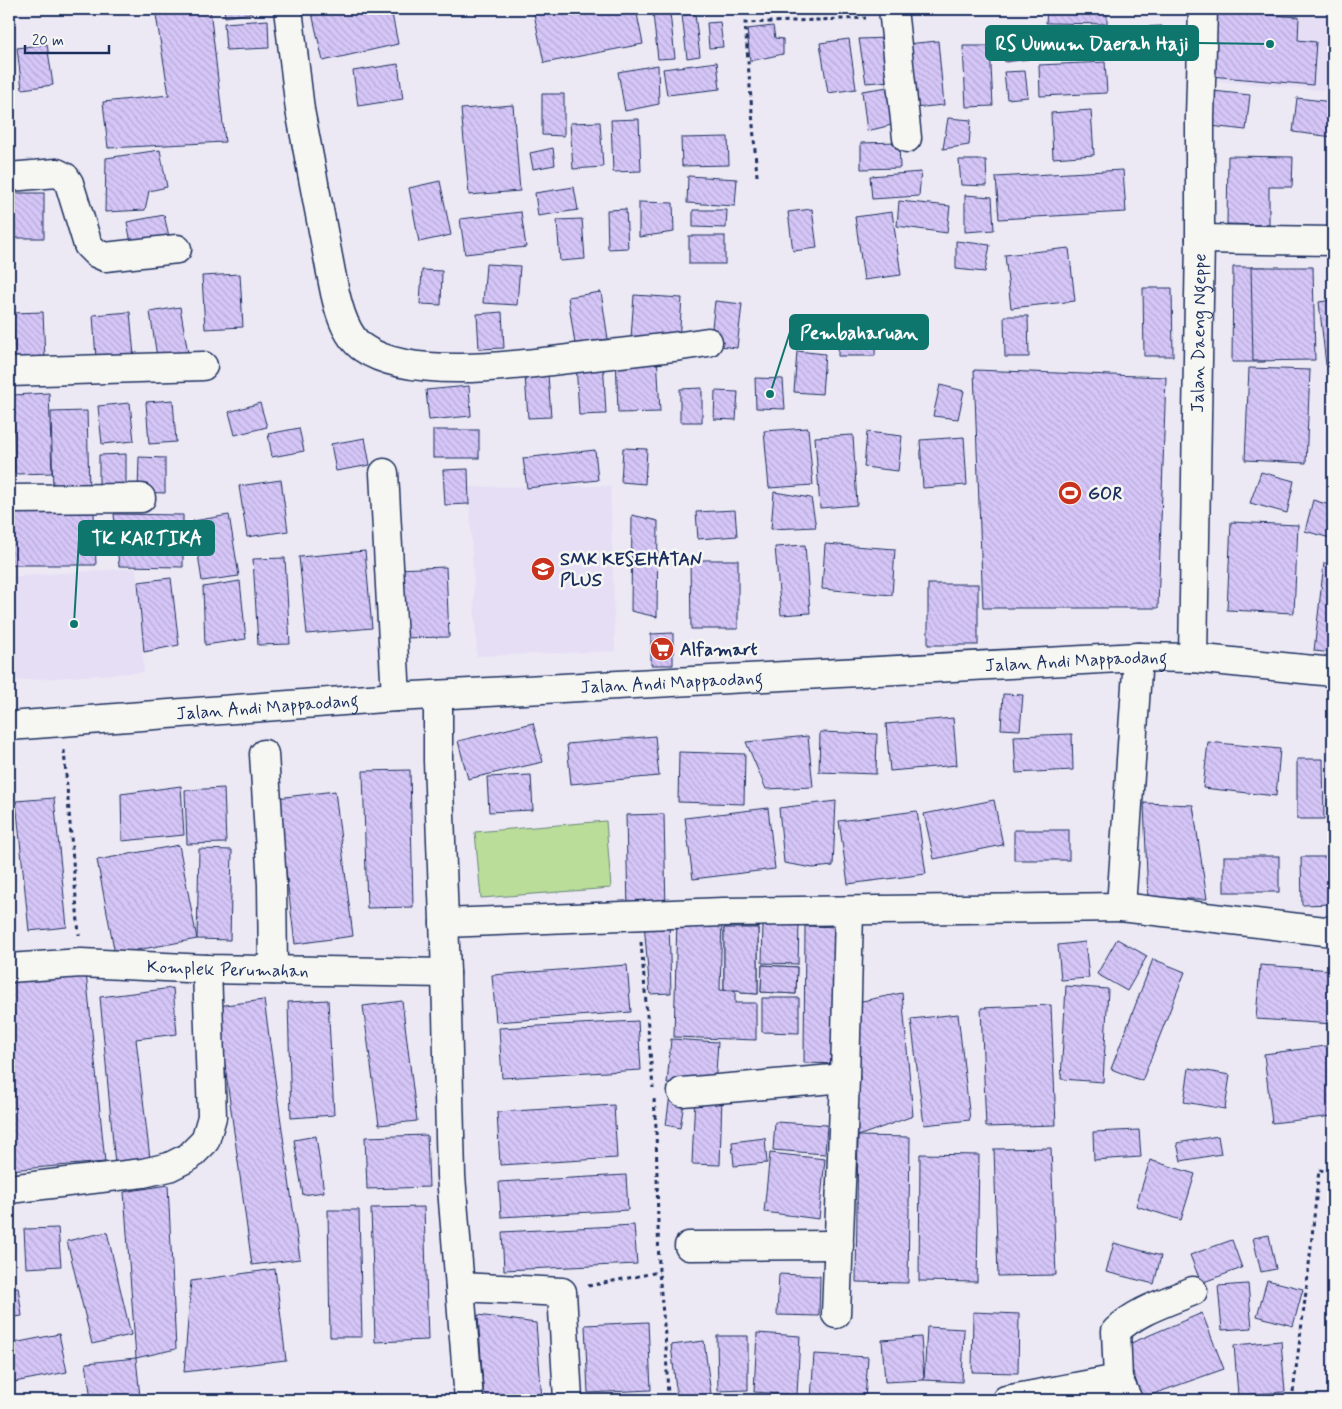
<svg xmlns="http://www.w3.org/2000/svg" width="1342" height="1409" font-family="Mynerve,sans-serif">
  <defs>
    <pattern id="building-back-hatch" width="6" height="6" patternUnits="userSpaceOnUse" patternTransform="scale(1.25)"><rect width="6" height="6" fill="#d5c6f7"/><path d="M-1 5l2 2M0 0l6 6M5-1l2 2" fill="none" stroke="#b6aad6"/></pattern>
  </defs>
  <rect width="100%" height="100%" fill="#ece8f4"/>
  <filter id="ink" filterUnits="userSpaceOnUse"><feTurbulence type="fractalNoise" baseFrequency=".02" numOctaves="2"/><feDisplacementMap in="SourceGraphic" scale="10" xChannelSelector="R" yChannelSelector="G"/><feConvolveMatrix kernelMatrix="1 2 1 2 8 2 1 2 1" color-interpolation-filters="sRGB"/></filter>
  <g filter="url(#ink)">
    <g fill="#e5def5">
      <path d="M1209,9h124v82l-127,-11z"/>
      <path d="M610,486l5,165 -138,5 -8,-169z"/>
      <path d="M136,568l8,104 -135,9v-104z"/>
    </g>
    <path fill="#bade99" stroke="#6a867c" d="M606,821l5,67 -130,10 -6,-66z"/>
    <g fill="url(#building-back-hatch)" stroke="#1b2f5e">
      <path d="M155,9h55l15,133 -117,6 -5,-46 66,-7z"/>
      <path d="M224,9h27v4l-26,4z"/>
      <path d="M311,9h80l7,35 -75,17z"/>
      <path d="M533,9h103l7,35 -99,19z"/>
      <path d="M1047,9h60v15l-61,-1z"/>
      <path d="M1216,11l83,6 -1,23 18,2 -3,43 -103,-9z"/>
      <path d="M670,13l5,45 -17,1 -5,-45z"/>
      <path d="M695,14l5,42 -13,2 -5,-43z"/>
      <path d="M268,20l1,28 -43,2 -2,-27z"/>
      <path d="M720,22l3,25 -14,1 -2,-25z"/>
      <path d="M773,26l2,12 8,1v15l-33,7 -3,-32z"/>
      <path d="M1162,26l1,24 -65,4 -2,-25z"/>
      <path d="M1025,35l4,24 -24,3 -4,-22z"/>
      <path d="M888,38l3,43 -25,2 -7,-44z"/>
      <path d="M849,39l7,50 -28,4 -8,-50z"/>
      <path d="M938,41l6,64 -31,3 -7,-64z"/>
      <path d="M47,44l6,41 -31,4 -5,-41z"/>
      <path d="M963,46h27l3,60 -27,1z"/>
      <path d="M717,62l3,27 -53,6 -4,-26z"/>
      <path d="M1105,62l2,31 -67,3 -1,-31z"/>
      <path d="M398,64l5,35 -45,7 -5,-35z"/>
      <path d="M658,65l1,39 -34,7 -7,-39z"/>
      <path d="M1025,71l3,26 -21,2 -3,-27z"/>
      <path d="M895,86l1,38 -29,7 -5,-40z"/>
      <path d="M1213,91l37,4 -4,35 -36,-4z"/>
      <path d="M542,94h22v42l-22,-1z"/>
      <path d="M1297,98l36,4v35l-40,-5z"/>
      <path d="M513,105l7,86 -51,4 -8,-86z"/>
      <path d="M1091,110l3,45 -41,3 -2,-45z"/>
      <path d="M948,118l23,2 -2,25 -26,4z"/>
      <path d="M639,119l2,52 -28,1 -2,-52z"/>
      <path d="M600,122l3,45 -30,2 -3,-46z"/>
      <path d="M728,137l1,28 -47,1 -1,-28z"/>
      <path d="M899,142l1,26 -39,1v-26z"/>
      <path d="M553,148l2,17 -22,4 -3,-16z"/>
      <path d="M160,150l7,37 -18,4 -4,19 -40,2 1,-54z"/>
      <path d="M1228,156l65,1 -1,30h-23v38l-42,-1z"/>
      <path d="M959,160h27l1,26 -26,-1z"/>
      <path d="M1123,170l3,42 -127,7 -3,-42z"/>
      <path d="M921,172l-2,24 -47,3 -2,-23z"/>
      <path d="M688,176l49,3 -2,27 -48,-3z"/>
      <path d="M440,181l11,54 -32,7 -10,-54z"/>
      <path d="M574,187l4,23 -40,6 -3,-23z"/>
      <rect x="9" y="193" width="35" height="45"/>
      <path d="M965,195l27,2 2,33 -29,2z"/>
      <path d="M899,201l51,5 -3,27 -50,-7z"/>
      <path d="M639,202l34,1 1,29 -35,5z"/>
      <path d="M626,209l2,39 -20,1 -1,-39z"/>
      <path d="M812,209l5,39 -24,3 -5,-39z"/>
      <path d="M693,210h34l-1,18 -33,-1z"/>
      <path d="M521,212l5,35 -61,7 -5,-35z"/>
      <path d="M892,212l9,63 -37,5 -9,-63z"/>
      <path d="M164,215l7,30 -38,8 -6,-31z"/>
      <path d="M582,219l3,40 -25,2 -3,-41z"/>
      <rect x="689" y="236" width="36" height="28"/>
      <path d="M956,241l34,4 -5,27 -29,-3z"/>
      <path d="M1069,248l6,53 -64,7 -6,-53z"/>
      <path d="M486,264l34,2 -3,39 -34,-2z"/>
      <path d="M1233,267h33l-1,95h-33z"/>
      <path d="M1251,267h62l2,93 -62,1z"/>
      <path d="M422,270l20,1 -1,34 -21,-1z"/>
      <path d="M240,274l3,53 -38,2 -3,-53z"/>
      <path d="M1143,288h29l1,68h-29z"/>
      <path d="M601,292l7,47 -33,5 -7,-47z"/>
      <path d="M634,295l48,3 -3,43 -48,-3z"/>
      <path d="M1333,300v64l-7,1 -7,-63z"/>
      <path d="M715,301l27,3 -5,44 -27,-3z"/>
      <path d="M180,307l8,46 -31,4 -7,-45z"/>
      <path d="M43,312l2,47 -30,1 -2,-47z"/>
      <path d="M130,312l4,44 -38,3 -3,-44z"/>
      <path d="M502,312l2,36 -25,1 -2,-35z"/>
      <path d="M1004,316h24l1,41h-24z"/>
      <path d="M839,320l37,1 -1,35h-37z"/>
      <path d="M797,351l28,3 -3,40 -28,-2z"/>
      <path d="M657,354l3,58 -42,1 -2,-58z"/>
      <path d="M603,359l3,55 -27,1 -3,-54z"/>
      <path d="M1249,368l61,2 -4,93 -61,-3z"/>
      <path d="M974,370l192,7 -8,231h-175z"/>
      <path d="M548,374l3,43 -23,1 -3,-42z"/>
      <path d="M755,378l28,1 2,30 -29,-1z"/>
      <path d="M940,385l24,6 -6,28 -25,-3z"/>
      <path d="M469,386l2,30 -42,4 -3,-30z"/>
      <path d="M702,388v34h-22v-33z"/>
      <path d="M715,391l23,1 -2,28 -22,-1z"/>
      <path d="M49,393l3,80 -37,1 -2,-79z"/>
      <path d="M173,400l3,42 -27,2 -3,-42z"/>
      <path d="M130,403l4,38 -32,3 -4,-38z"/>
      <path d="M260,403l7,24 -32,8 -6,-23z"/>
      <path d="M87,411l2,80h-36l-2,-79z"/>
      <path d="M299,428l5,23 -32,6 -4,-23z"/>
      <path d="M808,428l5,57 -44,3 -5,-57z"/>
      <rect x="433" y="430" width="46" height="28"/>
      <path d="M867,432l35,4 -4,35 -34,-4z"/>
      <path d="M853,435l4,70 -37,3 -5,-71z"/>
      <path d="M964,437l3,48 -44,3 -3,-48z"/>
      <path d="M365,438l5,27 -34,6 -5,-27z"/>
      <path d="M623,448l24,1 -2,35 -24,-2z"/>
      <path d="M595,450l3,30 -71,8 -4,-30z"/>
      <path d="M126,454v40l-27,-3v-36z"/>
      <path d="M139,457l26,1v35l-27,-1z"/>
      <path d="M468,469l1,35 -24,1 -2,-35z"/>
      <path d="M1261,472l33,9 -7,32 -37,-10z"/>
      <path d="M281,480l7,51 -41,6 -8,-51z"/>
      <path d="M774,492l37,6 5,29 -45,2z"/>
      <path d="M1313,500l20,6v19l-3,13 -25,-7z"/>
      <path d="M735,510l2,26 -39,3 -2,-27z"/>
      <path d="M9,513h85l2,52h-87z"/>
      <path d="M114,514l69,1v52l-64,-1z"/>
      <path d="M229,515l10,61 -37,5 -9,-60z"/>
      <path d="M632,515l26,6 -1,96 -26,-6z"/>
      <path d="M1231,522l67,3 -4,88 -67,-3z"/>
      <path d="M825,544l70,5 -3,46 -70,-6z"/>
      <path d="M805,545l5,68 -29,2 -6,-68z"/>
      <path d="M365,551l7,77 -65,6 -8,-77z"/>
      <path d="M285,558l5,86 -32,1 -5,-86z"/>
      <path d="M690,560h48v69h-47z"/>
      <path d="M1324,563l9,1v89l-19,-2z"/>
      <path d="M446,567l3,70 -50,1 -3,-69z"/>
      <path d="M171,578l8,67 -35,7 -6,-70z"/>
      <path d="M240,581l6,58 -41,6 -2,-58z"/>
      <rect x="928" y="584" width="50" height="61"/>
      <path d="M673,633v32h-22v-31z"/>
      <path d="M1003,694l20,1 -3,35 -19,-1z"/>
      <path d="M953,718l4,47 -67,6 -4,-47z"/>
      <path d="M533,723l10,39 -75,17 -10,-38z"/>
      <path d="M820,732l57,2 -1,40 -57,-2z"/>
      <path d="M1072,734l1,36 -57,3 -2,-37z"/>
      <path d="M655,736l4,40 -88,8 -4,-40z"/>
      <path d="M808,736l5,51 -47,2 -20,-47z"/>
      <path d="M1208,742l72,7 -4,47 -73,-8z"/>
      <path d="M679,752l66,2 -1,50 -66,-2z"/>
      <path d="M1297,759h26l1,60h-27z"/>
      <path d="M410,770l3,137 -46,1 -4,-137z"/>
      <path d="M531,775l2,35 -44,2 -2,-35z"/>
      <path d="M181,786l3,49 -62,6 -1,-47z"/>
      <path d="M224,788l2,55 -39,1 -2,-54z"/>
      <path d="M335,791l18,145 -58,8 -18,-146z"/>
      <path d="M54,798l13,129 -38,4 -13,-130z"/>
      <path d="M994,800l9,45 -69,14 -10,-45z"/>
      <path d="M836,801l-3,65 -20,2 -29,-5 -5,-55z"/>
      <path d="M1144,803l49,2 14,94h-59z"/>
      <path d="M768,808l7,61 -82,10 -8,-61z"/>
      <path d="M917,811l9,63 -78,10 -9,-63z"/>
      <path d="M664,814l2,98h-38l-2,-97z"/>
      <rect x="1014" y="830" width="55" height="30"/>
      <path d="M179,845l18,94 -82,15 -18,-94z"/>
      <path d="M199,849l33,1 -2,90 -33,-1z"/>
      <rect x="1224" y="856" width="55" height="36"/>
      <path d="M1301,857h32v47l-31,1z"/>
      <path d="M9,879l3,27 -3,1z"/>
      <path d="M677,917l45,1 -2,72 15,1v12h21v37l-82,-3z"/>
      <path d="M669,921l2,72 -21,1 -6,-71z"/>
      <path d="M763,923l36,1 -1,40 -36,-1z"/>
      <path d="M805,926l38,1 -1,137 -38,-1z"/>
      <path d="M724,928h34v66l-17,-1 -2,-3h-15z"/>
      <path d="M724,928h34v66l-17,-1 -2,-3h-15z"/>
      <path d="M1117,939l30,17 -20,35 -30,-17z"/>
      <path d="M1085,942l4,36 -28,2 -3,-35z"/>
      <path d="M1153,959l32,13 -43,109 -31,-12z"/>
      <path d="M627,965l4,47 -135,10 -4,-47z"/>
      <path d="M762,965l35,2 -1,27 -35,-2z"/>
      <path d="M762,965l35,2 -1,27 -35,-2z"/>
      <path d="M1260,965l73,5v54l-77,-5z"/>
      <path d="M86,972l19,190 -96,8v-191z"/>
      <path d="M1066,986l42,3 -5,93 -42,-3z"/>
      <path d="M173,988l4,46 -41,5 14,120 -35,6 -15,-168z"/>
      <path d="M902,993l11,123 -55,20 -6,-133z"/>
      <path d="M762,998h37v35l-37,-1z"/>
      <path d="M264,1000l36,259 -48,6 -35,-259z"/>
      <path d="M328,1000l6,115 -43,3 -3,-116z"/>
      <path d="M402,1001l15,120 -38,4 -16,-119z"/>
      <path d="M1051,1005l5,120 -70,2 -5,-119z"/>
      <path d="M958,1014l12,106 -46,5 -13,-106z"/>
      <path d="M638,1021l3,49 -139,8 -3,-50z"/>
      <path d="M671,1039l47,3 -3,45 -48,-3z"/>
      <path d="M1333,1045v71l-61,7 -8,-69z"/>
      <path d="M1189,1068l41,7 -5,34 -41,-7z"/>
      <path d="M695,1094l27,1 -2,70 -28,-1z"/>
      <path d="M670,1095l15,2 -5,31 -14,-3z"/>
      <path d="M614,1105l3,53 -117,7 -3,-53z"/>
      <path d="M775,1122l52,3 -2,29 -52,-4z"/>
      <path d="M1139,1130l2,27 -47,3 -1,-28z"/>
      <path d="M427,1135l2,52 -62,2 -2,-52z"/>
      <path d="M316,1136l8,56 -21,3 -9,-55z"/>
      <path d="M858,1136l52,1 -2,146 -52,-1z"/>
      <path d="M1218,1136l3,18 -40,7 -4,-18z"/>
      <path d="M765,1138l2,25 -33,3 -2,-24z"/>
      <path d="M1051,1148l5,127 -58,1 -4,-127z"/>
      <path d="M770,1153l55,6 -6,60 -55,-7z"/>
      <path d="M920,1154l59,1 -2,127 -58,-1z"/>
      <path d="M1150,1160l45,14 -14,46 -45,-14z"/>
      <path d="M626,1175l2,35 -127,7 -2,-35z"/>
      <path d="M168,1185l8,164 -40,9 -12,-166z"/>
      <path d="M424,1207l4,133 -53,2 -4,-134z"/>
      <path d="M328,1210h31l3,127h-32z"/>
      <path d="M634,1225l3,39 -133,6 -2,-38z"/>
      <path d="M58,1228l3,38 -35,2 -2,-39z"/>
      <path d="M107,1232l24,103 -39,9 -25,-103z"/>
      <path d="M1269,1235l7,34 -15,3 -8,-34z"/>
      <path d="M1232,1240l10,28 -41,15 -11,-28z"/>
      <path d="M1114,1243l47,13 -7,28 -48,-12z"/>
      <path d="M275,1269l11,91 -102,12 7,-91z"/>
      <path d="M779,1274l41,2 -1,40 -42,-1z"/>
      <path d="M1267,1280l36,9 -10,37 -36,-10z"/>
      <path d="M1248,1284l4,44 -30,2 -4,-44z"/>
      <path d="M18,1287l4,29 -13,2v-30z"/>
      <path d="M973,1312l46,2 -1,59 -46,-1z"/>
      <path d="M1202,1313l22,56 -82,29 -18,-52z"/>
      <path d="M478,1315l58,8 6,77h-58z"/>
      <path d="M648,1322l3,68 -63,3 -3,-68z"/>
      <path d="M927,1327l37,2 -2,53 -38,-2z"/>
      <path d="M757,1333l43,3 -3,59 -43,-3z"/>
      <path d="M59,1334l8,38 -58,11v-39z"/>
      <path d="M717,1336h31v54l-30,1z"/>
      <path d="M921,1337l3,43 -39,2 -3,-42z"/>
      <path d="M704,1341l7,53 -34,4 -6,-53z"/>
      <path d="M1281,1341l4,51 -47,3 -4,-50z"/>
      <path d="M814,1354l54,3 -3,43h-54z"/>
      <path d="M136,1358l4,39 -49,3 -5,-37z"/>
    </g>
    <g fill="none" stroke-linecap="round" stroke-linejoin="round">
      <g stroke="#1b2f5e" stroke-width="31">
        <g id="minor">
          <path d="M288,9l12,101 33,173c4,21 11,52 30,65 47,33 157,17 213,10 35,-4 70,-8 105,-12l27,-4"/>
          <path d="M893,9l14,129"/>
          <path d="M9,177l48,-4 8,4 4,6 19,62 8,8 9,4 72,-8"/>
          <path d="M1200,239l133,2"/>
          <path d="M9,372l194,-6"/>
          <path d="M384,473l12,224"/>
          <path d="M9,499l132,-1"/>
          <path d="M1138,657l-17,250 212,25"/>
          <path id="s1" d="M1193,658l7,-419v-121l3,-109"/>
          <path d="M438,695v66l8,212 5,203 18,224"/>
          <path id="s2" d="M9,726l387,-29 742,-40 55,1 140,14"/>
          <path d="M264,754l8,130 1,86"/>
          <path d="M444,923l279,-11 398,-5"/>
          <path id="s3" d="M9,968l72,-5 126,6 239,4"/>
          <path d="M682,1092l163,-14"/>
          <path d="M9,1189l134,-16 26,-6 20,-10 16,-16 7,-24 -5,-148"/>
          <path d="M689,1246l150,-1"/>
          <path d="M460,1287l102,5 6,108"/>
          <path d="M836,1314l9,-236 4,-167"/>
          <path d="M1006,1400l112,-21"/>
          <path d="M1128,1400l-10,-21 -2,-48c20,-20 51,-29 77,-40"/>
        </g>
      </g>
      <g stroke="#1b2f5e" stroke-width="3" stroke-dasharray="4 4" stroke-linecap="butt">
        <path d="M922,13l28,-4"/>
        <path d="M757,176l-12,-153 121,-5"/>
        <path d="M64,750l15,185"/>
        <path d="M641,942l12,146"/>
        <path d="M654,1099l2,28 3,145 7,74 2,54"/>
        <path d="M588,1286l71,-14"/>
        <path d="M1292,1400l15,-116 12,-114 14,2"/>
      </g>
      <use href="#minor" stroke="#f6f6f2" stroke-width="28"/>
    </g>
  </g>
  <defs>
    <g id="stadium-disc" transform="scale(1.25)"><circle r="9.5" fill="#c8321e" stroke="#f6f6f2"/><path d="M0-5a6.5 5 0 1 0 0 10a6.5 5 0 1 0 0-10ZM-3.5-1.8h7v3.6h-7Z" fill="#fff"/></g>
    <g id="school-disc" transform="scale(1.25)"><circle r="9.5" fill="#c8321e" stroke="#f6f6f2"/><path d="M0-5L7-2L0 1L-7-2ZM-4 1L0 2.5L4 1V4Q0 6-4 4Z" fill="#fff"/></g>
    <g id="supermarket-disc" transform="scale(1.25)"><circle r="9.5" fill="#c8321e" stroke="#f6f6f2"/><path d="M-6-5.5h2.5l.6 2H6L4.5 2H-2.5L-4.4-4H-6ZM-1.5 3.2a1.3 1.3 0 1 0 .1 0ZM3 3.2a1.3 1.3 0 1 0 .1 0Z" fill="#fff"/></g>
  </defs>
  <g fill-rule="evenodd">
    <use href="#stadium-disc" x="1070" y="493"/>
    <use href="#school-disc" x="543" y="569"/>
    <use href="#supermarket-disc" x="662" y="649"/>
  </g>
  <g text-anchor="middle" stroke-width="5" stroke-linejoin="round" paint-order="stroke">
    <g font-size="18" fill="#1b2f5e" stroke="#f6f6f2">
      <text dy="6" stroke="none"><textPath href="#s1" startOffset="325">Jalan Daeng Ngeppe</textPath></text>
      <text dy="6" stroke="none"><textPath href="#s2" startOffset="1069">Jalan Andi Mappaodang</textPath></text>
      <text dy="6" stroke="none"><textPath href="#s2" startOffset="664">Jalan Andi Mappaodang</textPath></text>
      <text dy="6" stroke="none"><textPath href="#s2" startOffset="259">Jalan Andi Mappaodang</textPath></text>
      <text dy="6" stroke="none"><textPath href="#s3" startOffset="219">Komplek Perumahan</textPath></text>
    </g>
    <g font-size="18" font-weight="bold" fill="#1b2f5e" stroke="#f6f6f2" text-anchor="start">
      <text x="1088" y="499">GOR</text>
      <text x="560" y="565">SMK KESEHATAN<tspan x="560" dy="21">PLUS</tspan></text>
      <text x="680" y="655">Alfamart</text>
    </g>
  </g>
  <path fill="none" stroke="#0f766e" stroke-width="2" d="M1270 44L1198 43M770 394L790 332M74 624L79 538"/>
  <g fill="#0f766e" stroke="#f6f6f2" stroke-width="2">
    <circle cx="1270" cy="44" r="5"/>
    <circle cx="770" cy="394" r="5"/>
    <circle cx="74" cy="624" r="5"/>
  </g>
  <g fill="#0f766e" stroke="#0f766e" stroke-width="2">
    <rect x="986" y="26" width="212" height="34" rx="5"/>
    <rect x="790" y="315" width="138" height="34" rx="5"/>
    <rect x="79" y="521" width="135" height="34" rx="5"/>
  </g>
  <g font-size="19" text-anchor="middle" font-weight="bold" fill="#fff">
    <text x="1092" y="50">RS Uumum Daerah Haji</text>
    <text x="859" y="339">Pembaharuan</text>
    <text x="147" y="545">TK KARTIKA</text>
  </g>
  <rect width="1342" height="1409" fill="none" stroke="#f6f6f2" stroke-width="30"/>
  <rect x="15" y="15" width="1312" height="1379" fill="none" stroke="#1b2f5e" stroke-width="2" filter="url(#ink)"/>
  <path d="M25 45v8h84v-8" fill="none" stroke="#1b2f5e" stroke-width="2.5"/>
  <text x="32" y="45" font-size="15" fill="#1b2f5e" stroke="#f6f6f2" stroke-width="4" paint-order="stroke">20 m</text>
</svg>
